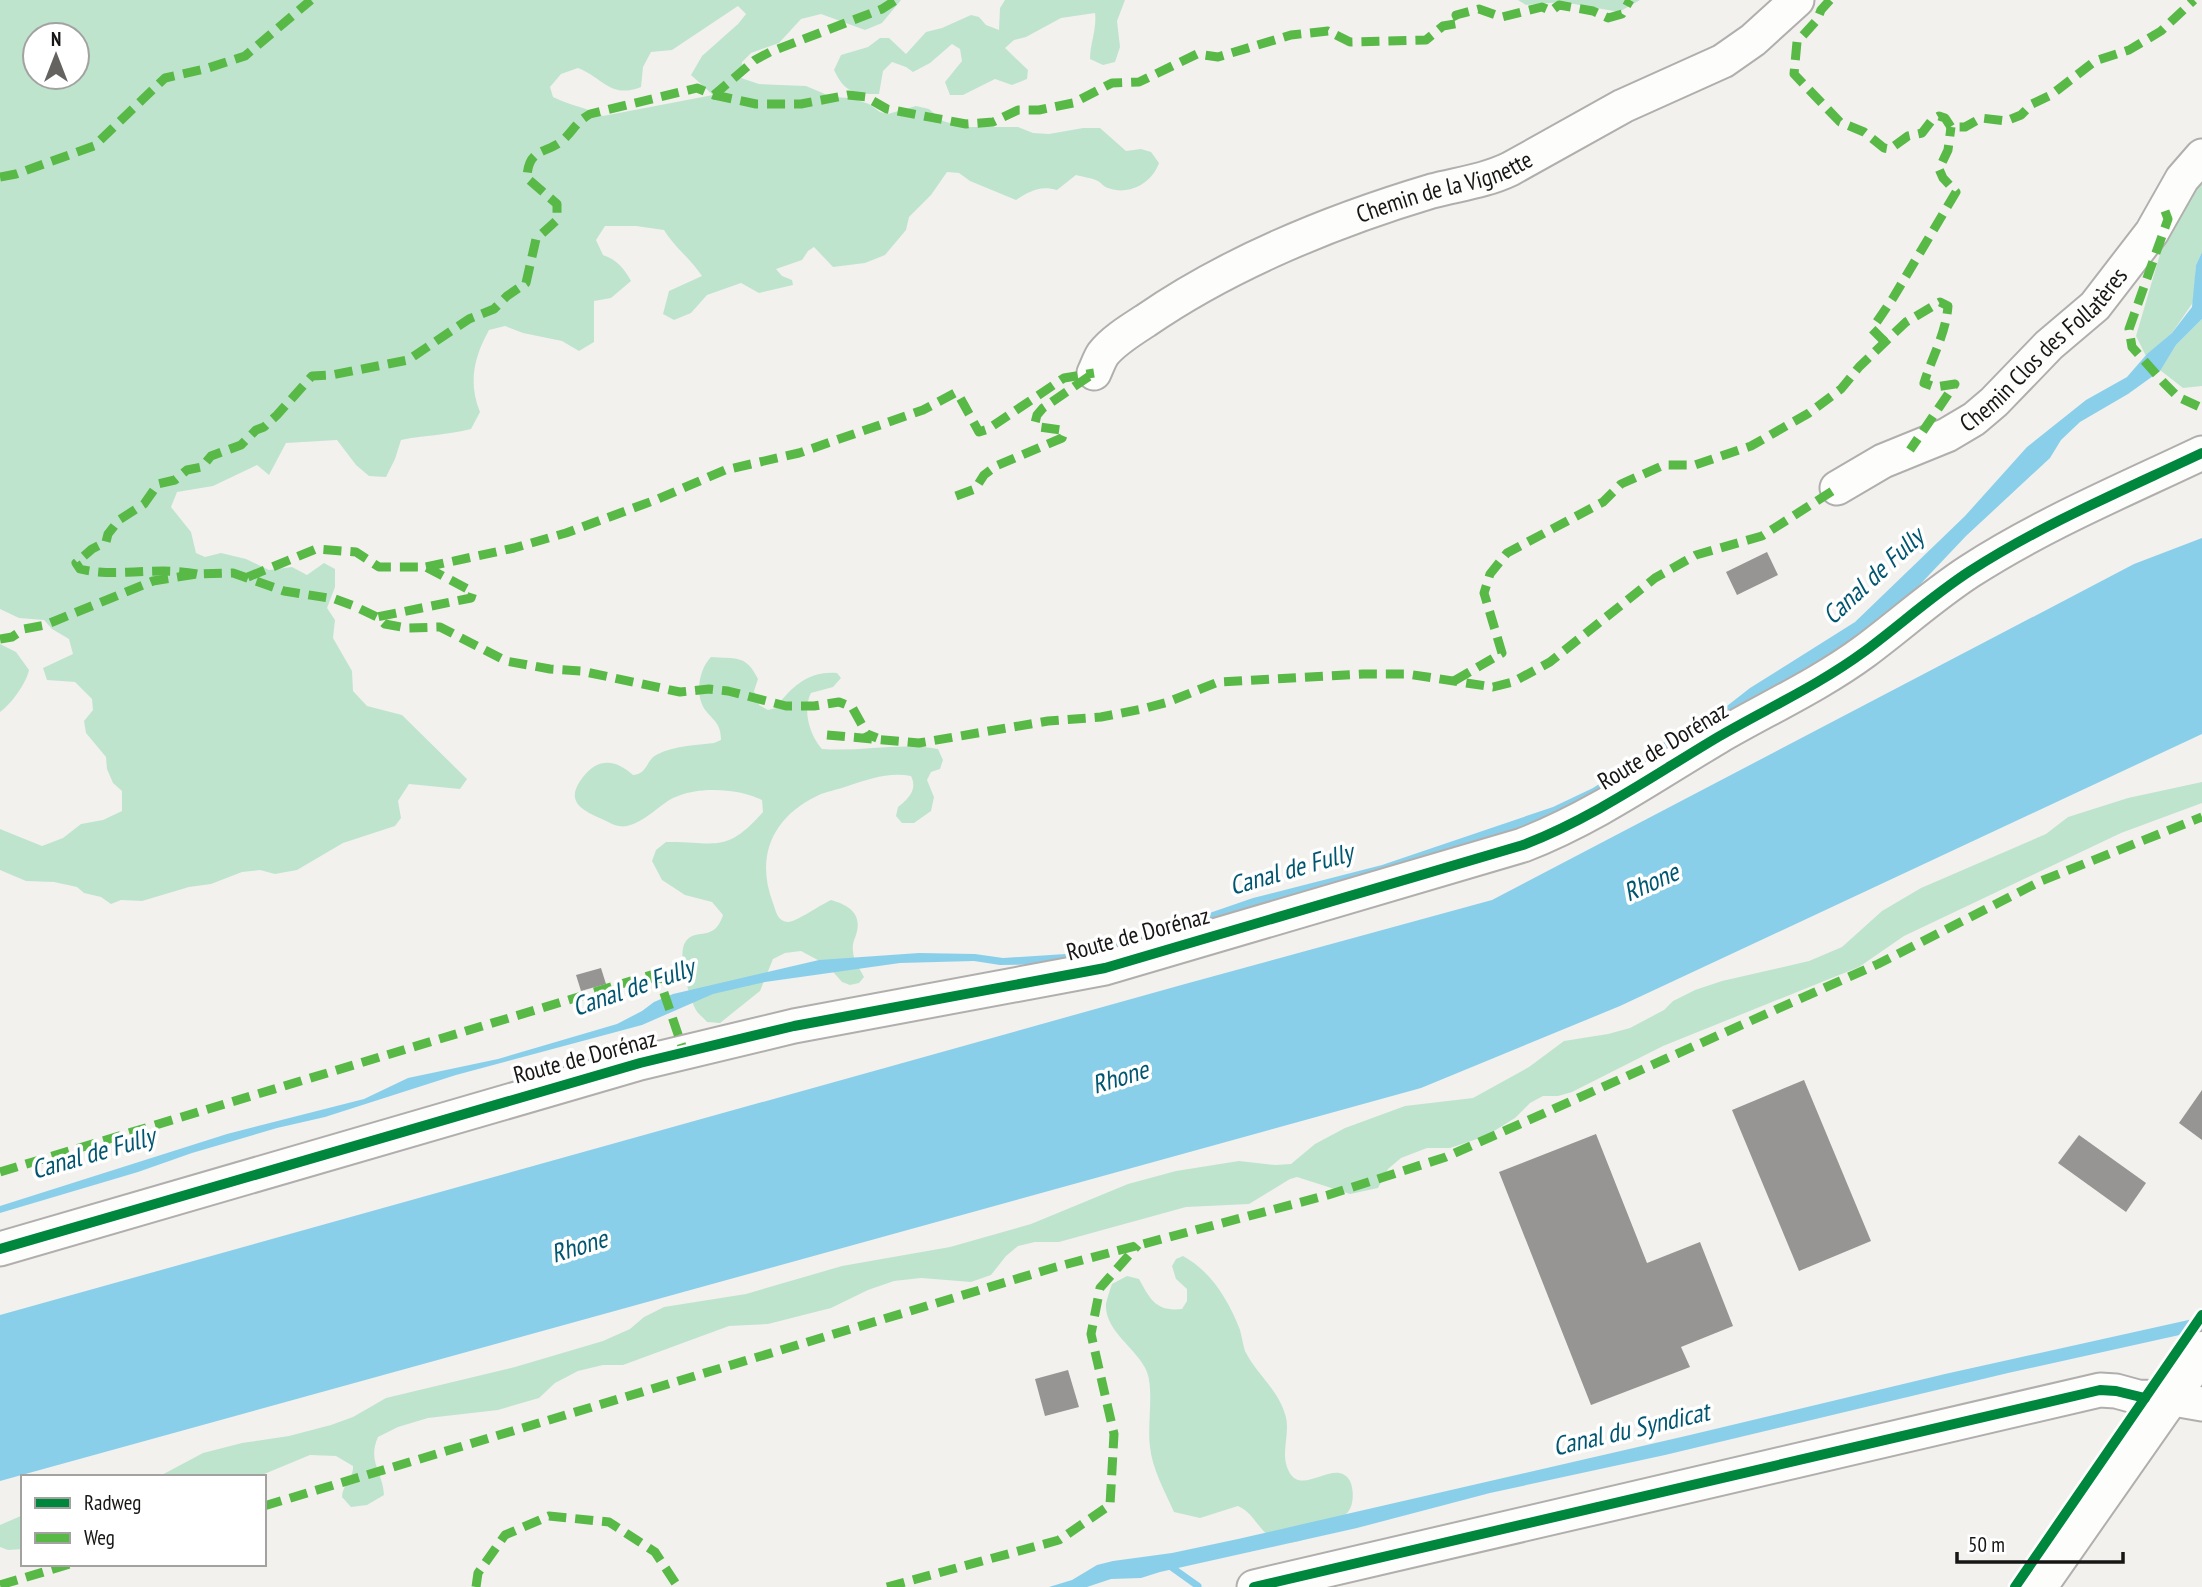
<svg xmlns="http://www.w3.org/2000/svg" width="2202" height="1587" font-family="'PT Sans Narrow',sans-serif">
  <rect width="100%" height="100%" fill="#f2f1ee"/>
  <g fill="#bfe4ce" fill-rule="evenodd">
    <path d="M0,0h901l-19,23 -17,7 -44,-16 -20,5 -22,24 -28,10 -9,9 -1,16 18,6 47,2 26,11 19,1 18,6 11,8 8,2 28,-8 13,3 14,12 20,6h55l15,6 16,1 34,-6h17l26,23 15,-2 10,3 8,11c-7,20 -30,33 -51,25 -4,-1 -7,-5 -10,-7 -6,-3 -15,-4 -22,-6l-19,15c-17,-5 -27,1 -41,10l-46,-19 -11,-8 -12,-1 -16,23 -22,22 -3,13 -21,25 -20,8 -32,4 -19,-20 -6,4 -6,9 -26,9 6,7 10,4 1,5 -34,8 -18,-10 -34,12 -16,18 -17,7 -11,-6 6,-23 33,-15c-12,-18 -27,-28 -38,-46l-28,-4h-31l-9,14 7,15c14,5 21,13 28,26l-20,17 -17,3v41l-15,9 -17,-10 -39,-8 -18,-7 -16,4c-15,27 -21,53 -9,82l-9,17c-23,6 -46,6 -70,11l-6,19 -9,18 -17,-1 -13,-11 -19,-25 -51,3 -17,32 -12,-10 -44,21 -36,6 -6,15 20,25 5,21 9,4 16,-4 25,6 23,11 23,-3 15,8 17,-12 11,6v18l-8,21 8,12 -2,18 19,33 1,20 14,15 35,9 65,64 -7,10 -51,-5 -11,17 3,17 -6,8 -52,17 -46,27 -22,4 -15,-4 -18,2 -31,12 -22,3 -47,14 -21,-1 -10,4 -10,-7 -17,-4 -7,-6 -23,-5 -28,-1 -26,-11v-41l42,17 21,-8 18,-14 22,-4 19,-9v-20l-9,-8 -6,-14 -1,-12 -20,-24 -2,-12 9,-11 -1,-11 -17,-17 -28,-2 -4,-12 30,-14 -4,-15 -17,-10 -8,-9 -25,-2 -19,-9zM738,6l8,8 -8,10 -36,32 -11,19 22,20 -110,21c-16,-8 -34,-11 -50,-19l-3,-10 11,-13 17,-6c25,10 33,31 63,19l2,-20 8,-15 21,-2zM35,35h42v42h-42z"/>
    <path d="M1005,0h120l-8,21 3,26 -5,15 -12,3 -13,-6c0,-16 7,-30 5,-46l-34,5 -35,19 -12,3 -9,8 23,22 -1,9 -15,6 -17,-6 -32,16h-13l-5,-13 17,-21 -2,-12 -8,-5 -22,19 -17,9 -7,-5 -14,-5 -9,9 -4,23c-25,0 -34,-1 -45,-24l7,-15 27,-8 12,-9h9l17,16 20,-22 16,-4 29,-13 8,2 7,8 13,5 1,-22z"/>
    <path d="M1518,0h122l-21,12 -56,-10 -37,3z"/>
    <path d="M2202,170v82l-6,13 -2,36 -22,32 -26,23 -10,-20 39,-133z"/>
    <path d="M2202,319v67l-19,2 -23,-18 16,-25z"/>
    <path d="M0,644l16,8 13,18c-3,14 -18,34 -29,42z"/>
    <path d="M711,657c24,2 35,-3 47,22l-4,12 5,14 9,5 8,-2c14,-21 34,-38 61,-35l4,5 -8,9 -22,6c-9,17 -1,43 11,56 39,3 78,-7 116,0l5,11 -3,9 -9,3 -4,8 7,17 -3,14 -17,12h-12l-6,-7 2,-9c10,-8 20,-17 13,-31 -23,-4 -41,3 -63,10 -10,4 -22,5 -31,10 -44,21 -62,60 -44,107 3,8 4,18 15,19 8,0 32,-17 43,-22 17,5 32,13 25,35 -2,6 -4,9 -3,16 0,9 7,18 11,26l-5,6 -9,2 -8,-3 -15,-17 -26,-14 -16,2 -12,6 -13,32 -40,32 -13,-1c-3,-4 -9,-8 -11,-12 -7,-13 -20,-57 -10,-69 11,-14 28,2 37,-26l-11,-13 -27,-7 -23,-15 -10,-19 4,-11 10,-8c50,-1 59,13 97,-30l-1,-12c-24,-12 -64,-14 -89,-2 -15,8 -28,24 -46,28 -9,2 -17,-3 -25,-7 -23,-10 -37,-19 -19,-42 16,-20 33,-17 50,-2 15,-1 13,-16 25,-21 16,-8 38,-9 56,-11l7,-3c0,-16 -7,-19 -15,-29 -12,-15 -7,-42 5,-54z"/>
    <path d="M2202,782v21l-81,30 -217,103 -45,31 -196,79 -91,46 -14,4h-15l-13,7 -15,15 -29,18 -36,12h-23l-26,10 -13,11 -10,19 -28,6 -53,-17 -7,2 -41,25 -63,3 -127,35h-24l-17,4 -12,10 -15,19 -20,7 -50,-4 -27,3 -26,9 -37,18 -63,16 -39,2 -106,39h-20l-25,6 -23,12 -16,15 -41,12 -70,8 -30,9 -20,10c-11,25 5,35 6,58l-17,10 -16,2 -9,-10c0,-12 12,-19 11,-31l-17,-10 -26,-1 -53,22h-99l45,-24 39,-10 47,-7 42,-11 22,-8 33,-19 129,-31 88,-26 27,-12 14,-12 20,-10 82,-13 96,-28 108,-19 81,-23 97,-40 48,-13 63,-10 36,4 16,-1 24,-20 30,-16 60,-22 68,-8 56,-31 35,-26 44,-7 22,-6 34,-18 9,-9 22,-11 27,-9 87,-20 33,-14 40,-36 39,-23 125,-54 22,-17 60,-19z"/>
    <path d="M1183,1256c28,15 46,45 57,74 2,7 3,15 5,21 11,22 33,39 40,63 6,17 -4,36 2,53 12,35 48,-12 63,14 4,8 4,24 -2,31 -12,13 -48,35 -66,30 -24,-6 -24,-27 -44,-36l-38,12 -26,-6c-9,-20 -22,-44 -24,-65 -3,-22 4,-56 -3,-75 -9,-23 -43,-41 -41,-68 1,-6 4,-14 6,-20l15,-8 12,3c11,20 17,33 43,30l5,-8v-12l-11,-10 -4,-13 4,-7z"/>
    <path d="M23,1515v34l-15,1 -8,-3v-22z"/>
  </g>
  <g fill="#8acfea">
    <path d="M2202,252v67l-26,26 -16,26 -32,23 -48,28 -19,18 -11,18 -84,78 -91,96 -309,186 -503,146 -63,1 -26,-4 -74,2 -135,19 -52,12 -71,31 -186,50 -131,42 -48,11 -85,25 -54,19 -138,41v-7l227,-72 137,-35 44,-21 90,-19 119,-35 25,-13 12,-9 19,-8 146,-34 100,-7 56,1 28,4 78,-5 62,-17 110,-38 129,-33 171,-58 40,-19 64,-42 61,-33 32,-25 105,-66 110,-106 62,-69 59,-47 41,-23 20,-23 25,-21 20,-26 4,-42z"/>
    <path d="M2202,538v196l-582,272 -199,82 -1421,393v-166l1185,-331 307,-84 642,-336z"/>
    <path d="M2202,1317v13l-194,43 -343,82 -175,38 -133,35 -197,44 -19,6 -30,1 -24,8h-38l23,-7 25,-15 16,-4 59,-8 66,-14 452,-104 255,-61z"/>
  </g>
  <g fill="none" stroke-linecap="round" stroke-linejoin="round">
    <path stroke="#8acfea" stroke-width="7" d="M1167,1564l31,22"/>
  </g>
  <g fill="#969593">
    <path d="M1767,552l11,23 -41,20 -11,-23z"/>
    <path d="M601,968l5,16 -25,7 -5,-16z"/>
    <path d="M1804,1080l67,161 -72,30 -67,-161z"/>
    <path d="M2202,1090v50l-23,-17z"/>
    <path d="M1596,1134l51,129 53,-21 33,84 -52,21 9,20 -99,38 -92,-233z"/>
    <path d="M2079,1135l67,48 -20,29 -68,-49z"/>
    <path d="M1068,1370l11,37 -34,9 -10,-37z"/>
  </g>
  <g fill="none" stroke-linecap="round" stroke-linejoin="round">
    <g stroke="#b0afad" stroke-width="37">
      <g id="minor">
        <path id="s1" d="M1094,373c3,-6 5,-13 9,-19 10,-13 28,-24 42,-33 84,-58 190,-101 287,-130 27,-7 53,-10 78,-22l113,-63 100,-45 30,-21 44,-40"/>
        <path id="s2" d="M1837,488l46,-27 64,-26 27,-16 20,-17 55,-57 46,-39 57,-74 30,-53 20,-23"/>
        <path d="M0,1249l640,-186 154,-37 311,-58 418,-123c70,-27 131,-70 195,-108 48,-28 101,-52 147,-86 35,-26 68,-56 105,-80 73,-47 154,-81 232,-118"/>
        <path d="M1254,1587l846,-197 16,1 22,6 30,1 34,6"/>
      </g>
    </g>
    <g stroke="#b0afad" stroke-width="42">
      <path id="major" d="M2037,1587l165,-236"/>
    </g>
    <use href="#minor" stroke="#fdfdfc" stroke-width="33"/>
    <use href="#major" stroke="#fdfdfc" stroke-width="38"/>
    <g stroke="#58b947" stroke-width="9" stroke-dasharray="18 9" stroke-linecap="butt">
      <path d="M1830,0l-9,10 -4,10 -20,22 -3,32 46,48 24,10 20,16 6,1 18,-13 14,-3 10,-13 7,-4 6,2 6,9h14l16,-9 25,3 15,-6 11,-11 19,-9 44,-34 34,-11 32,-19 33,-31"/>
      <path d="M714,95l42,9h45l47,-9 18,2 21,12 79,15 27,-2 25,-12h21l34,-7 39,-20 27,-1 58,-28 21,3 73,-22 37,-4 22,11 76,-2 17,-14 17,-3 -4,-8 23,-6 23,8 40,-10 9,4 8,-6 34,6 15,7 14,-4 8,-14"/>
      <path d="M0,177l16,-3 78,-28 71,-68 40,-9 40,-13 66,-56"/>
      <path d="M2165,211l3,8 -39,110 3,18 32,36 14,14 24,11"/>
      <path d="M1885,342l-13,-13 21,-31 63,-106 -13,-14 -4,-9 9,-19 3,-23"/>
      <path d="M956,496l19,-7 9,-14 12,-9 66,-28 2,-5 -3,-3 -21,-3 -5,-4 2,-8 6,-7 48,-33"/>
      <path d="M426,567l88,-19 52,-15 92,-34 67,-29 74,-17 124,-43 32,-17 3,1 21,38 9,-3 76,-51 30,-5"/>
      <path d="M197,574c-40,-8 -80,4 -117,-5l-4,-6 16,-14 14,-7 2,-8 11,-14 25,-16 14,-20 17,-4 12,-10 15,-3 9,-11 30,-11 15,-15 8,-3 13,-12 35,-39 20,-1 76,-15 61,-41 25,-10 13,-13 19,-13 10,-44 21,-19v-16l-30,-26c1,-31 20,-24 36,-38 11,-10 12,-17 27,-26l107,-26 17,7 41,-35 15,-8 112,-43 14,-9"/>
      <path d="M248,577l68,-28 40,3 23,15h47l47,25 -2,6 -94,19"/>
      <path d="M0,639l12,-2 12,-8 21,-4 108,-44 44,-7 36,-1 51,18 51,8 19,7 23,11 8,7 22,4 33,-1 66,34 44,8 31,2 99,21 29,-3 19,2 58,15h28l25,-4 13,5 15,27 10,4"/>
      <path d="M1454,681l48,-28 -18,-60 6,-19 17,-21 96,-51 18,-18 43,-19h31l56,-19 58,-33 32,-24 18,-22 47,-45 34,-20 8,4c-2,27 -16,51 -24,77l11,4 20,-3 -45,66"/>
      <path d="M827,735l92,8 129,-22 53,-4 41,-8 26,-7 50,-20 145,-8h44l86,13 20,-5 37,-20 105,-84 41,-23 66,-19 75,-48"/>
      <path d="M0,1172l651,-197 12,15 21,62"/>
      <path d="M264,1506l792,-239 272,-72 118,-38 432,-193 163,-83 161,-64"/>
      <path d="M0,1585l70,-21"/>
      <path d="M476,1587l2,-14 27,-38 44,-19 60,6 46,30 23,35"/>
      <path d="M887,1587l172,-47 51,-35 4,-71 -23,-100 9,-46 38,-43"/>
    </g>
    <g stroke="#fff" stroke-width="15">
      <g id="cycleway">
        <path d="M0,1249l640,-186 154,-37 311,-58 418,-123c70,-27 131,-70 195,-108 48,-28 101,-52 147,-86 35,-26 68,-56 105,-80 73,-47 154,-81 232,-118"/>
        <path d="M1254,1587l846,-197 16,1 29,7"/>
        <path d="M2015,1587l187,-272"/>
      </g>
    </g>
    <use href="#cycleway" stroke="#00873e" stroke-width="10"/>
  </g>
  <g text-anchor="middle" stroke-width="7" stroke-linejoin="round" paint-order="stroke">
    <g font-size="24" fill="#171614" stroke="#fff">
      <text dy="8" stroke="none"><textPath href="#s1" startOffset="404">Chemin de la Vignette</textPath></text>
      <text dy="8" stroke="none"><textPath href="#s2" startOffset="252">Chemin Clos des Follatères</textPath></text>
      <text transform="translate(1663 746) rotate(-31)" y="8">Route de Dorénaz</text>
      <text transform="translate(1138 934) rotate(-15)" y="8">Route de Dorénaz</text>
      <text transform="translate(585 1057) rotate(-15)" y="8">Route de Dorénaz</text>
    </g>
    <g font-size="26" font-style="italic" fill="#005671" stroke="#fff">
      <text transform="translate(1873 576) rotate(-43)" y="9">Canal de Fully</text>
      <text transform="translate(1291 869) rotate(-16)" y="9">Canal de Fully</text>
      <text transform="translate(1651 882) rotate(-24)" y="9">Rhone</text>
      <text transform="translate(633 987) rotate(-19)" y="9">Canal de Fully</text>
      <text transform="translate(1120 1077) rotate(-17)" y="9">Rhone</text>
      <text transform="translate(93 1153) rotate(-16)" y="9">Canal de Fully</text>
      <text transform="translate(579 1246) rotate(-17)" y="9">Rhone</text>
      <text transform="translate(1631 1429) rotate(-13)" y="9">Canal du Syndicat</text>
    </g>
  </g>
  <rect x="21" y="1475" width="245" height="91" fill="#ffffff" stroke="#a2a2a1" stroke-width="2"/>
  <rect x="35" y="1498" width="35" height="10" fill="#00873e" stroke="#a2a2a1" stroke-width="2"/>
  <text x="84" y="1510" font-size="21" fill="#171614">Radweg</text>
  <rect x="35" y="1533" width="35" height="10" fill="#58b947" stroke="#a2a2a1" stroke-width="2"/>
  <text x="84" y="1545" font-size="21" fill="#171614">Weg</text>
  <g transform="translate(56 56)"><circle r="33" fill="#ffffff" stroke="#a2a2a1" stroke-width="2"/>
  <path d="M0-5L12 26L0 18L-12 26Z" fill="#646360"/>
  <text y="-10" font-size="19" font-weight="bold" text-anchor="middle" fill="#171614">N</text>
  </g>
  <path d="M1957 1552v10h166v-10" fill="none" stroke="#171614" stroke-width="3.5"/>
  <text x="1968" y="1552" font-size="21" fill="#171614" stroke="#ffffff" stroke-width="5" paint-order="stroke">50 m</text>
</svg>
